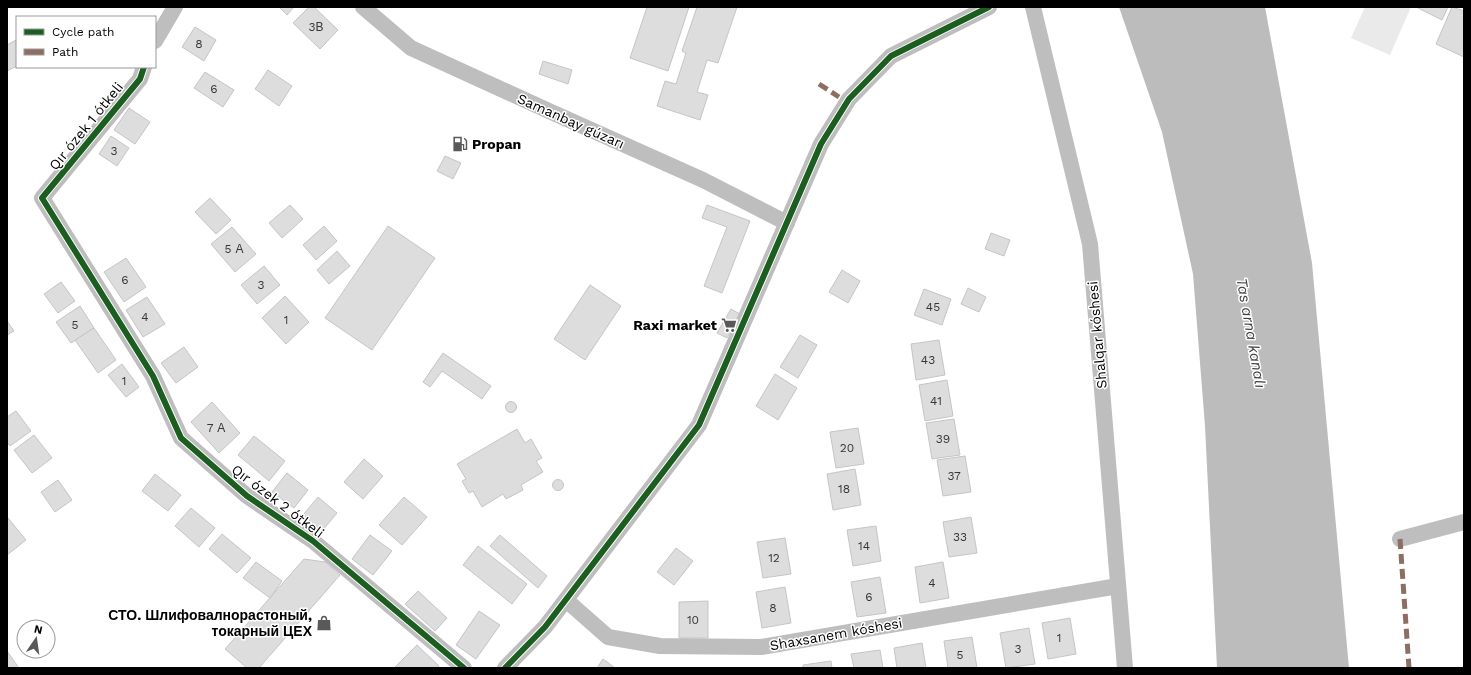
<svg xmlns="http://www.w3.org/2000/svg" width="1471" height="675" font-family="'Work Sans',sans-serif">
  <rect width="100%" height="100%" fill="#fff"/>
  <path fill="#eaeaea" d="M1365,7h46l-21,48 -39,-17z"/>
  <path fill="#bcbcbc" d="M1119,7h146l47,256 37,405h-132l-12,-242 -12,-152 -31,-142z"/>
  <g fill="#ddd" stroke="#c5c5c5">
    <path d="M279,7h15l-7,8z"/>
    <path d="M309,7h5l24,23 -18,19 -27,-26z"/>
    <path d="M647,7h42l-21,64 -38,-13z"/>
    <path d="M697,7h40l-19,56 -11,-3 -10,32 11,3 -8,25 -43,-14 8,-25 11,3 10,-31 -4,-2z"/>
    <path d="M1418,7h30l-6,13 -24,-12z"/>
    <path d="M1452,7l12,4v46l-28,-13z"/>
    <path d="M195,27l21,13 -12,21 -22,-14z"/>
    <path d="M16,40l1,26 -10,5v-26z"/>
    <path d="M543,61l29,9 -4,14 -29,-10z"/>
    <path d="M268,70l24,16 -13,20 -24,-17z"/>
    <path d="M205,72l29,18 -11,17 -29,-19z"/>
    <path d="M129,108l21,14 -15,22 -21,-14z"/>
    <path d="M111,136l18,12 -12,18 -18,-12z"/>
    <path d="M445,156l16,7 -8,16 -16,-8z"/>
    <path d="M210,198l21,22 -15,14 -21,-22z"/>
    <path d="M290,205l13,14 -21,19 -13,-15z"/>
    <path d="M707,205l43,16 -28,72 -18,-7 23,-59 -25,-9z"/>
    <path d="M324,226l13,15 -21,19 -13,-15z"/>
    <path d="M388,226l47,32 -63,92 -47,-32z"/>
    <path d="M232,227l24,27 -21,18 -24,-28z"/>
    <path d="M991,233l19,7 -6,16 -19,-7z"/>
    <path d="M337,251l13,15 -21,18 -12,-14z"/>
    <path d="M126,258l20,29 -22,15 -20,-30z"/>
    <path d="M264,266l16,19 -23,19 -16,-19z"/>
    <path d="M842,270l18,11 -12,22 -19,-11z"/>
    <path d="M61,282l14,19 -17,12 -14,-19z"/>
    <path d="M590,285l31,21 -36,54 -31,-21z"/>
    <path d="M968,288l18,9 -7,15 -18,-8z"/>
    <path d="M924,289l27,10 -9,26 -28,-10z"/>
    <path d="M285,296l24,26 -23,22 -24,-26z"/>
    <path d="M147,297l18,27 -22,13 -17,-27z"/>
    <path d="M80,306l14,22 -23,15 -15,-21z"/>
    <path d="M731,309l9,5 -13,24 -10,-5z"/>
    <path d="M7,321l7,10 -7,4z"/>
    <path d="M94,328l22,32 -18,13 -23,-33z"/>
    <path d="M800,335l17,10 -19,33 -18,-11z"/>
    <path d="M939,340l6,35 -29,5 -5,-36z"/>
    <path d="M184,347l14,20 -22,16 -15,-20z"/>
    <path d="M443,353l48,33 -9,13 -40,-28 -12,16 -7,-5z"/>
    <path d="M122,364l17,23 -13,10 -18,-22z"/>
    <path d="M775,374l22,14 -19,32 -22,-14z"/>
    <path d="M947,380l6,36 -28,5 -6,-36z"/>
    <circle cx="511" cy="407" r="5.5"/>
    <path d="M212,402l28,31 -21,20 -28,-31z"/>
    <path d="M16,411l15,20 -21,15 -3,-4v-25z"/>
    <path d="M954,419l6,36 -28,4 -6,-36z"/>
    <path d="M858,428l6,36 -28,4 -6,-36z"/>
    <path d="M517,429l8,14 6,-4 11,19 -6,3 7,11 -22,13 2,5 -17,9 -3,-5 -21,13 -9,-16 -4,2 -7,-12 4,-2 -9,-15z"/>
    <path d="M34,435l18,23 -20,15 -18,-23z"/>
    <path d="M254,436l31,25 -16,20 -31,-26z"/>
    <path d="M965,456l6,36 -28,4 -6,-36z"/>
    <path d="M364,459l19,17 -20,23 -19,-17z"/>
    <path d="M855,469l6,36 -28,5 -6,-36z"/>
    <path d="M287,473l21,17 -14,18 -22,-16z"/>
    <path d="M155,474l26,21 -13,16 -26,-20z"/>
    <circle cx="558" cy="485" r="5.5"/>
    <path d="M58,480l14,20 -17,12 -14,-20z"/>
    <path d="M318,497l19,16 -15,18 -19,-16z"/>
    <path d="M404,497l23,20 -25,28 -23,-20z"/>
    <path d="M191,508l24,20 -16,19 -24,-21z"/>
    <path d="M971,517l6,36 -28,4 -6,-35z"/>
    <path d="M8,518l18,22 -19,15v-36z"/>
    <path d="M876,526l5,35 -28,5 -6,-36z"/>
    <path d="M222,534l29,24 -14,15 -28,-24z"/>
    <path d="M370,535l22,16 -19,24 -21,-16z"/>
    <path d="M500,535l47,41 -9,12 -48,-42z"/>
    <path d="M785,538l6,36 -28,4 -6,-36z"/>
    <path d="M478,546l49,38 -15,20 -49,-39z"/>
    <path d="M676,548l17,13 -19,24 -17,-13z"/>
    <path d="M304,559l21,3 15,13 -81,93h-12l-22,-19z"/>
    <path d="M256,562l26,19 -12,17 -27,-20z"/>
    <path d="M943,562l6,36 -29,5 -5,-36z"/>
    <path d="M880,577l6,36 -29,4 -6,-35z"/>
    <path d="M785,587l6,36 -29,5 -6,-36z"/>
    <path d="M418,591l29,27 -12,13 -30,-27z"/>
    <path d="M708,601v37h-29v-36z"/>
    <path d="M479,611l21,14 -24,34 -20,-14z"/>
    <path d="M1070,618l6,36 -28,5 -6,-36z"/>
    <path d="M1029,628l6,36 -29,4 -6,-35z"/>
    <path d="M972,637l5,31h-29l-4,-27z"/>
    <path d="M922,643l4,25h-29l-3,-20z"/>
    <path d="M417,645l22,21 -2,2h-43z"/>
    <path d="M880,650l3,18h-29l-3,-14z"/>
    <path d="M7,651l12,17h-12z"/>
    <path d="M603,659l12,9h-18z"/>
    <path d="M831,661l1,7h-29v-3z"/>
  </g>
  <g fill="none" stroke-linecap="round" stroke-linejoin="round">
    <g stroke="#bebebe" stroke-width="16">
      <path d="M363,7l48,41 138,63 154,69 84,43"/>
      <path d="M1033,7l57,237 35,424"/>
      <path d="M155,41l20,-34"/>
      <path d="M144,67l-4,12 -98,119 111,178 28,62 66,58 66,45 151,127"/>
      <path d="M1400,539l64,-17"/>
      <path d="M566,600l42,37 52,9 101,1 357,-61"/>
      <path d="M505,668l40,-41 154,-202 122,-281 28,-45 42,-43 98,-49"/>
    </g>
    <g stroke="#8d6e63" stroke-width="5" stroke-dasharray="10 5" stroke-linecap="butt">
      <path d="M819,84l20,13"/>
      <path d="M1400,539l9,129"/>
    </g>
    <g stroke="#fff" stroke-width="8">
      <g id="cycleway">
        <path d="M144,67l-4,12 -98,119 111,178 28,62 66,58 66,45 151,127"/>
        <path d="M505,668l40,-41 154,-202 122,-281 28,-45 42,-43 98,-49"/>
      </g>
    </g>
    <use href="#cycleway" stroke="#1b5e20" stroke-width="6"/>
  </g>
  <defs>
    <g id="fuel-bare" transform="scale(1.2)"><path d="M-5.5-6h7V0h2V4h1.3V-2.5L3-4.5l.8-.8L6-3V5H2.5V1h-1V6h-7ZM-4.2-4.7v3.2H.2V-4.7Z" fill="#595959" stroke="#fff" stroke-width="2.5" paint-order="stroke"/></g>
    <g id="supermarket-bare" transform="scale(1.2)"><path d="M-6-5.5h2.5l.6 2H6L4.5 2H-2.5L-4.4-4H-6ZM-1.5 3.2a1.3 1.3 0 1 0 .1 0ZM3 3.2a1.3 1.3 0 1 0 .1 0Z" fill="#595959" stroke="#fff" stroke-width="2.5" paint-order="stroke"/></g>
    <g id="shop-bare" transform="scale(1.2)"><path d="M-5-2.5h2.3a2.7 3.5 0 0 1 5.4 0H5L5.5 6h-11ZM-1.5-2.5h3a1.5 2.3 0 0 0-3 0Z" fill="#595959" stroke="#fff" stroke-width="2.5" paint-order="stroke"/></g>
  </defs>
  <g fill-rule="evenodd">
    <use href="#fuel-bare" x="460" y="144"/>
    <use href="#supermarket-bare" x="729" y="325"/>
    <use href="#shop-bare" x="324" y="623"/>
  </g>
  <g text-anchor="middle" stroke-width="3" stroke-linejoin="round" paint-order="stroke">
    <g font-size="12" fill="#373737">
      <text x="316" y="31">3В</text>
      <text x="199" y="48">8</text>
      <text x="214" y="93">6</text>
      <text x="114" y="155">3</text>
      <text x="234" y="253">5 А</text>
      <text x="125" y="284">6</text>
      <text x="261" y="289">3</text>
      <text x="933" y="311">45</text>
      <text x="145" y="321">4</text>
      <text x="286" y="324">1</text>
      <text x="75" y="329">5</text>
      <text x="928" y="364">43</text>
      <text x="124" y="385">1</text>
      <text x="936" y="405">41</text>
      <text x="216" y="432">7 А</text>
      <text x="943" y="443">39</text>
      <text x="847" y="452">20</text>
      <text x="954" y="480">37</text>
      <text x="844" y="493">18</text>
      <text x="960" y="541">33</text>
      <text x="864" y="550">14</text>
      <text x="774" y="562">12</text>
      <text x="932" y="587">4</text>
      <text x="869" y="601">6</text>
      <text x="773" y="612">8</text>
      <text x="693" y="624">10</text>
      <text x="1059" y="642">1</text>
      <text x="1018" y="653">3</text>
      <text x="960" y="659">5</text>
    </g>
    <g font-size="14" fill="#000" stroke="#fff">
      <text transform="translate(571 121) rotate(24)" y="5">Samanbay gúzarı</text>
      <text transform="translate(86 126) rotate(-51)" y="5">Qır ózek 1 ótkeli</text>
      <text transform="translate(1097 335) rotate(-95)" y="5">Shalqar kóshesi</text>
      <text transform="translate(278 501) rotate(37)" y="5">Qır ózek 2 ótkeli</text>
      <text transform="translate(836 634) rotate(-10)" y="5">Shaxsanem kóshesi</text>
    </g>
    <g font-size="14" font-weight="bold" fill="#000" stroke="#fff" text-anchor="end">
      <text x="472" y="149" text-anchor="start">Propan</text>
      <text x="717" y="330">Raxi market</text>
      <text x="312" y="620">СТО. Шлифовалнорастоный,<tspan x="312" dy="16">токарный ЦЕХ</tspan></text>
    </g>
    <g font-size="15" font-style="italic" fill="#414141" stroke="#fff">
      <text transform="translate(1251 333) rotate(80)" y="5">Tas arna kanalı</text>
    </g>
  </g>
  <rect width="1471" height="675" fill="none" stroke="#000000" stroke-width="16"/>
  <rect x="16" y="16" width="140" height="52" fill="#ffffff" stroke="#999999"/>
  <rect x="24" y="29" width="20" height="6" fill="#1b5e20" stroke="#999999"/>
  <text x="52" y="36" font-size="12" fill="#000000">Cycle path</text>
  <rect x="24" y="49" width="20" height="6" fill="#8d6e63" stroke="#999999"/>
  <text x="52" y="56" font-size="12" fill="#000000">Path</text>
  <g transform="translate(36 639) rotate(13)"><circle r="19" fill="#ffffff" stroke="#999999"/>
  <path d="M0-3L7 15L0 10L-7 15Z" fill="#595959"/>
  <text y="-6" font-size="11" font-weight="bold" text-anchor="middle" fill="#000000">N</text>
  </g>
</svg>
